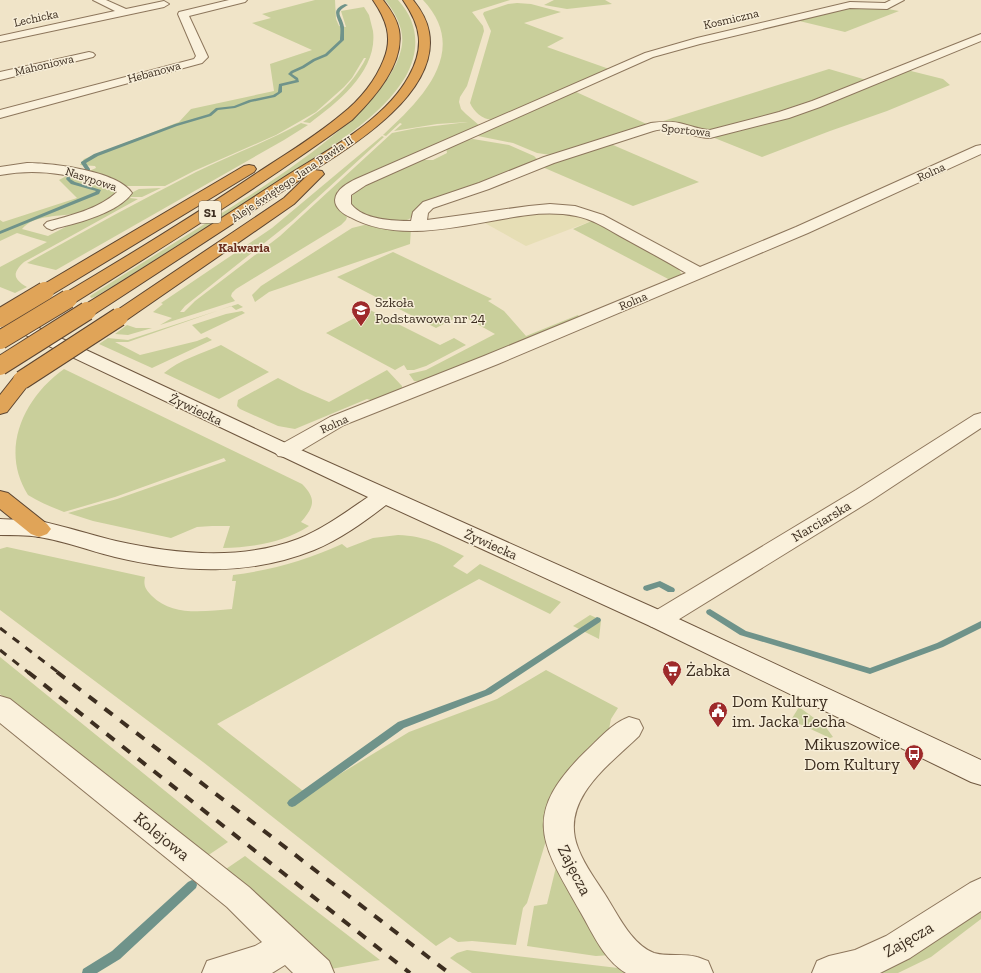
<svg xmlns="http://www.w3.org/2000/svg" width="981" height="973" font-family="'Zilla Slab',serif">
  <rect width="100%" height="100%" fill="#f0e4c8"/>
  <path fill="#e6deb5" d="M546,212l30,3 18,5 -68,26 -43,-24z"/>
  <g fill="#c9cf9b">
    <path d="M315,0h20l1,19 3,7 7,1 -5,-16 23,-4 5,8 4,16 -21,1 21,-1c5,40 -35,71 -63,92l-7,-1c26,-17 49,-36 63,-64h-2l-12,20 -8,9 -28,25 -40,23 -82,36 -29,15h-43l-40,-16 7,1 7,-3 -1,-2 -15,-1 4,-6 95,-37 12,-13 83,-18 -4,-27 42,-14 -60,-27 19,-5 -9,-4z"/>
    <path d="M385,0h13c21,23 22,50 8,76 -24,41 -78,73 -119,100 -64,40 -128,82 -192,121l-4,1 -1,-2c37,-24 75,-47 113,-71 55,-35 182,-110 198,-175 5,-18 -5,-37 -16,-50z"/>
    <path d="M423,0h87l-38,12 11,14 1,5 -17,55 -7,11 -1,5 2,7 5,5 14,12 -143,65 1,16 9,10 -1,3 -5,5 -105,64 -4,4 -1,3 4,5 -75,24 12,-7 -19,-6 10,-8 -2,-1 111,-75 110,-92 2,1 -92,84 -107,85 -5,6h4l11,-11 85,-65 112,-103 25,-5 51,-6 -31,2 -43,7 8,-7 -2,-1 -14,13 -3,-1c38,-35 88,-84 40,-135z"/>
    <path d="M554,0h51l7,4 -45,5 -23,-4z"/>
    <path d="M517,3l14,1 30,8 -37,11 40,15 -17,9 65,23 -120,50c-10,-1 -18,-8 -22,-17l21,-72 -8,-17 1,-2 24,-8z"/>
    <path d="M848,6l29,1 22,4 -54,21 -54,-13z"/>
    <path d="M829,69l41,12 -52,21 -104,30 -54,-10z"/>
    <path d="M907,70l36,9 7,6 -63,26 -57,20 -68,26 -50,-20z"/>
    <path d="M574,91l77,35 -100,29 -14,-2 -24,-10 -35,-7 -1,-2z"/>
    <path d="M301,123l7,2 -24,15 -228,130 -29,-7c56,-31 112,-62 169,-91 35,-17 71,-30 105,-49z"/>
    <path d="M473,139l36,6 25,11 3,3 -1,3c-12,5 -24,7 -36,12v3l-87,38c-6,12 -37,4 -48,1 -4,-2 -9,-6 -13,-9l-2,-8 7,-10 62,-29h14l14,-7 -1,-5 20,-8z"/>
    <path d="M606,142l93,40 -66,24 -93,-40z"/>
    <path d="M72,173l17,5 31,14c-10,10 -27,18 -42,21 -17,4 -44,1 -56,16l26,7 91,-47 22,-1 -19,9h-11l-1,1 8,1 -114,63c-12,11 -11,17 3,25l-12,6 -15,-6v-20l47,-25 -30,-9 -17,8v-21l3,2 74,-24 -18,-18z"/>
    <path d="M594,220l84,48 4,7 -10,6 -99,-52z"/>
    <path d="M364,225l47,3 -1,16 -141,48 -14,10 -3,-7 9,-9 91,-58z"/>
    <path d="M393,252l99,47 -4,2 16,10 22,25 52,-21 3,4 -160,63 -7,-1 -5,-7 17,-4 69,-36 -34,-19 -25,13 -99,-51z"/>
    <path d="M238,304l5,3 -7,3 -5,-4 -103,36h-13l25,13 57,-14 10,-4 5,3 -60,28 -53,-24 9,-6 20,2z"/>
    <path d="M370,310l70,35 14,-7 12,7 -40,21 -12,4h-7l-3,-5 -9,5 -69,-37z"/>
    <path d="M242,311l3,2 -44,21 -9,-9 34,-11z"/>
    <path d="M127,325l9,3h16l-24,7 -13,-1z"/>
    <path d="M221,345l48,27 -50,27 -55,-26c15,-13 39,-20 57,-28z"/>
    <path d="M64,369l238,115c15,15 12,23 -1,38l8,4c-26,17 -56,21 -86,22l7,-22h-18l-15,1 -26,11 -78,-17 -25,-8 49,-14 109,-38 -2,-3 -109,39 -51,15c-12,-5 -25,-10 -36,-17 -28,-44 -6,-96 36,-126z"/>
    <path d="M387,370l15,16v4l-28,11 -7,-2 -72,30 -17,-3 -38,-17 -3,-3 1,-6 40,-22 23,12 28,12z"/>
    <path d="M398,535c28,1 41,9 66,21l-11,10 14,8 13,-10 81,38 -11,12 -71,-35 -262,145 90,70 102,-62 88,-33 49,-29 72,38 -7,11 -3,15 -62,93 -1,17 -18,59 -4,5 -7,37 -44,-4 -14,1 -8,-5 -14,9 -233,-184 -203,-152v-61l7,-2 138,30c-2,9 1,13 7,19 21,21 53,15 80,13l4,-28h-4l1,-6c39,-5 74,-15 109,-31l5,4 26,-10z"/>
    <path d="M590,615l11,5 -2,19 -26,-13z"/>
    <path d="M0,657l228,185 -24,16 -111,-94 -93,-70z"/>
    <path d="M799,707l26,19 8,11 -3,1 -39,-18z"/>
    <path d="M245,856l135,104 -49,9 -111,-96z"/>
    <path d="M557,863l54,92 -15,1 -69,-10 7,-40 13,-2z"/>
    <path d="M981,908v11l-50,38 -33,16h-31z"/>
    <path d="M467,950l151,18 8,5h-154l-22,-15 7,-5z"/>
  </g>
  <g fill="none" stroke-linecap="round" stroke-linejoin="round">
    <g fill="#6f938a" fill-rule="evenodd">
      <path d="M345,4l3,1c-15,8 -6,10 -4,22 0,4 0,9 0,13l-17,16 -12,5 -11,7 -11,5 -1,1 6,4 1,4 -17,4v6l-7,5 -24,5 -16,6 -17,2 -7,6 -34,10 -79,30 -12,7 4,6v1l-8,3 -2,-1 5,-3 -4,-6v-1l13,-8 81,-30 34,-10 7,-6 18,-2 15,-6 24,-5 5,-3 1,-8 17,-4 -8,-6 3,-3 11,-5 11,-7 12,-5 15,-14c0,-4 1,-10 0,-14 -2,-9 -10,-16 5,-22z"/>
      <path d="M68,175h4v1l-2,3 5,3 26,8 -2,4 -99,40v-3l95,-39 1,-1 -25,-7 -5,-5z"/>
      <path d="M660,581l14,7 1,2 -1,2h-6l-9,-5 -12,4 -3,-1 -1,-2 1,-2z"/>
      <path d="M710,609l36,22 124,37 67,-25 44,-22v7l-38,19 -73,27 -130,-39 -33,-21 -1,-2 1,-2z"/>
      <path d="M597,617l3,1 1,2 -1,2 -109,72 -87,34 -109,78 -3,1 -3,-1 -2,-3 2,-3 109,-78 87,-32z"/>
      <path d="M192,880l4,2 1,3 -1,3 -76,71 -23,14h-15l1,-4 29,-18 76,-69z"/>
    </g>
    <g stroke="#8d765c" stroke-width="2">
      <g id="minor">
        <path d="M93,0h13l20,9 38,-8 5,3 -5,3 -164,35v-6l115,-25z"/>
        <path d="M229,0h18l-2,2 -56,14 19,41 -6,6 -202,55v-8l194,-51 2,-3 -18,-42 1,-2z"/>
        <path d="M891,0h13l-17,9 -37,-1 -150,36 -47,13 -287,128 -15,10v9c12,16 42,17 60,17l2,-9 10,-10 56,-19 65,-26 107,-34c10,-1 18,-2 28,0 11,2 20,7 31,7l69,-18 33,-11 169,-67v7l-161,66 -31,11 -79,20c-17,0 -29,-9 -44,-9 -5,0 -9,1 -13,2l-99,32 -65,26 -56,19 -5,5 -1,7 102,-14 21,-2 25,2 28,9 97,52 96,-40 180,-81 5,-1v9l-173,79 -310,131 -154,61 -52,31 -7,1 -7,-1 -4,-5 4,-5 52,-29 154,-61 202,-83c-22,-13 -44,-25 -66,-37 -14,-8 -28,-17 -44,-20 -16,-3 -32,-3 -48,-1 -56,7 -126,31 -178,2 -7,-3 -15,-9 -15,-17 1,-11 13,-17 21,-21l289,-126 52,-15 153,-36 35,1z"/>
        <path d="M89,52l4,1 2,2 -2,2 -93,23v-8z"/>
        <path d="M27,163c25,0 91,8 105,30 -13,19 -53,30 -75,35l-5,2 -5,-2 -3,-3 3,-3c22,-6 52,-13 70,-30 -7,-5 -17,-8 -25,-10 -31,-10 -60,-13 -92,-7v-8z"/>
        <path d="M981,413v15l-109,72 -204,126 -9,3 -9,-3 -4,-6 4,-6 206,-124 118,-75z"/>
        <path d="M0,696l10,3 239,188 80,74 5,12h-41l-8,-8 -13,8h-70l5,-12 48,-15 7,-4 -35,-35 -227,-184z"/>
        <path d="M629,717l10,3 4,8 -4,8c-30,29 -80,64 -61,112 7,19 21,36 31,53 11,18 24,44 45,52 14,4 29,0 43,4 4,1 7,3 11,4l5,12h-87c-22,-13 -33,-39 -45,-60 -39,-69 -61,-97 4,-161 13,-12 27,-29 44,-35z"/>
        <path d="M981,878v33l-71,47 -30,15h-68l5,-12 12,-5 26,-6 31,-14 84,-53z"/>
      </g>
    </g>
    <g stroke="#6f573f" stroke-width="2">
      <path id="secondary" d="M5,314l6,1 281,131 376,168 313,146v25l-10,-3 -321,-156 -264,-121c-22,17 -45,34 -72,45 -65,26 -131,23 -199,7 -25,-6 -50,-16 -76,-20 -12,-2 -26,-2 -39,-2v-16c13,1 27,0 39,2 26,5 51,14 77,20 59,13 124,20 182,-2 25,-10 48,-27 70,-42l-368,-174v-8z"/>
    </g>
    <g stroke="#5b4430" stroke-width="2">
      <g id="motorway">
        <path d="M373,0h10c7,9 14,19 16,30 6,34 -25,68 -47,90 -90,65 -184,124 -278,183l-6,1 -6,-1 -3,-4 3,-4c66,-39 131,-79 195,-122 29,-19 59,-37 85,-59 18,-14 34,-34 42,-55 9,-22 2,-40 -11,-59z"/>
        <path d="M403,0h10c8,10 14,20 16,32 11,59 -73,112 -115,138l8,1 2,3 -30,30 -169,117 -6,1 -6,-1 -3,-4 3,-4 171,-115 25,-24 -216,141 -6,1 -6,-1 -3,-4 3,-4c68,-42 135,-85 202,-129 42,-27 101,-56 126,-102 16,-29 12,-50 -6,-76z"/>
        <path d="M249,165l5,1 2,3 -2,3 -203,123 -6,1 -6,-1 -3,-4 3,-4 205,-121z"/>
        <path d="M22,374l7,2 3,4 -25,32 -7,2v-19l15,-19z"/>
        <path d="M0,491l8,2 39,31 4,5 -4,5 -8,3 -8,-3 -31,-25z"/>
      </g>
    </g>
    <use href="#minor" fill="#faf1dc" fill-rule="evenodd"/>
    <use href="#secondary" fill="#faf1dc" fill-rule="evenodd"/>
    <use href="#motorway" fill="#e0a458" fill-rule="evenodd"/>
    <g stroke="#3d2e20" stroke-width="3" stroke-dasharray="8 8" stroke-linecap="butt">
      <path d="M0,628l59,45"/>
      <path d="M0,650l29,23"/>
    </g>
    <g stroke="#3d2e20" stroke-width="4" stroke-dasharray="10 10" stroke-linecap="butt">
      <path d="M28,672l382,301"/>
      <path d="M57,672l392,301"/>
    </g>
    <g stroke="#5b4430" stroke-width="20" stroke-linecap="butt">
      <g id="motorway-bridge">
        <path d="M0,318l45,-27"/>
        <path d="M0,340l68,-41"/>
        <path d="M0,366l87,-55"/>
        <path d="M22,380l97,-63"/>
      </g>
    </g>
    <use href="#motorway-bridge" stroke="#e0a458" stroke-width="18"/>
  </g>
  <defs>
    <g id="school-pin" transform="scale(1)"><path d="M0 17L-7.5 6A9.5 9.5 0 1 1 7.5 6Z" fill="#9e2a2b" stroke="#f7eed8"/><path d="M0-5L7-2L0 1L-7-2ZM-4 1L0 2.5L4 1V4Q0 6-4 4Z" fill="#fff"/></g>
    <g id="supermarket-pin" transform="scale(1)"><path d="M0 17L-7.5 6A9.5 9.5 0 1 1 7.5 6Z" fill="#9e2a2b" stroke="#f7eed8"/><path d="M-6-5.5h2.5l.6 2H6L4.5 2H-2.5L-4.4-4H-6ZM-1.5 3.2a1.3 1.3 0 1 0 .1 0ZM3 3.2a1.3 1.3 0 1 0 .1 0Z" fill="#fff"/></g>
    <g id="civic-pin" transform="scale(1)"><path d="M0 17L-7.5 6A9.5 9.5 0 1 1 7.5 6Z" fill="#9e2a2b" stroke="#f7eed8"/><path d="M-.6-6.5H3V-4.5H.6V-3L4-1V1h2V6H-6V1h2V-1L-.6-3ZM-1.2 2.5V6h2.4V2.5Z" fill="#fff"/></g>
    <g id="bus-pin" transform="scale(1)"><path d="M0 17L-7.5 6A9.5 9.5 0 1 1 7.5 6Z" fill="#9e2a2b" stroke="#f7eed8"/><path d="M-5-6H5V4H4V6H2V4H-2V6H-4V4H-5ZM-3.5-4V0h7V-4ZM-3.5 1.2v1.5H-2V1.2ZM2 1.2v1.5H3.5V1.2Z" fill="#fff"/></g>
  </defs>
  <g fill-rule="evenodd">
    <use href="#school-pin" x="361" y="310"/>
    <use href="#supermarket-pin" x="672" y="670"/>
    <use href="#civic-pin" x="718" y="711"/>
    <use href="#bus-pin" x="914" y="754"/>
  </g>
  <g text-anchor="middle" stroke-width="3" stroke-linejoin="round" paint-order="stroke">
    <g font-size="12" fill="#3d2e20" stroke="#f7eed8">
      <text transform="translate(36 18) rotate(-12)" y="4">Lechicka</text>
      <text transform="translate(731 19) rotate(-13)" y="4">Kosmiczna</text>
      <text transform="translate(44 65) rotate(-13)" y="4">Mahoniowa</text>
      <text transform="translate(154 72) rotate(-15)" y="4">Hebanowa</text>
      <text transform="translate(686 130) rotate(6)" y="4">Sportowa</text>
      <text transform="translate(931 172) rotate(-25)" y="4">Rolna</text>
      <text transform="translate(91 179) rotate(18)" y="4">Nasypowa</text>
      <text transform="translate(292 179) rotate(-34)" y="4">Aleje świętego Jana Pawła II</text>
      <text transform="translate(633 301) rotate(-23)" y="4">Rolna</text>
      <text transform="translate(334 424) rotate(-25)" y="4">Rolna</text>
    </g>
    <rect fill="#f7eed8" stroke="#756857" stroke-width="1" x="199" y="201" width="22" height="22" rx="3"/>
    <g font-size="13" font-weight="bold" fill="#3d2e20">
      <text x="210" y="217">S1</text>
    </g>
    <g font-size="13" font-weight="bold" fill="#6b2e1e" stroke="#f7eed8">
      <text x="244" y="252">Kalwaria</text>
    </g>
    <g font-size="14" fill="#3d2e20" stroke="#f7eed8" text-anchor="start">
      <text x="375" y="307">Szkoła<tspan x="375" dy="16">Podstawowa nr 24</tspan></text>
    </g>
    <g font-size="14" fill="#3d2e20" stroke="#f7eed8">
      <text transform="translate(196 409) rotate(25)" y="5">Żywiecka</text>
      <text transform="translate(821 521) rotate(-31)" y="5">Narciarska</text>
      <text transform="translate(491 544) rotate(24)" y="5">Żywiecka</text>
    </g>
    <g font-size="17" fill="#3d2e20" stroke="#f7eed8" text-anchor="start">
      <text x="686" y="676">Żabka</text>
      <text x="732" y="707">Dom Kultury<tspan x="732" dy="20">im. Jacka Lecha</tspan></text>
      <text x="900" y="750" text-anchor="end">Mikuszowice<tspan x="900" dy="20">Dom Kultury</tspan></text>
    </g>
    <g font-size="17" fill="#3d2e20" stroke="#f7eed8">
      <text transform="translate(162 836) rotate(39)" y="6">Kolejowa</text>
      <text transform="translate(575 870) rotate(63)" y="6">Zajęcza</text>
      <text transform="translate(908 939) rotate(-30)" y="6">Zajęcza</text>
    </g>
  </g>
</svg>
